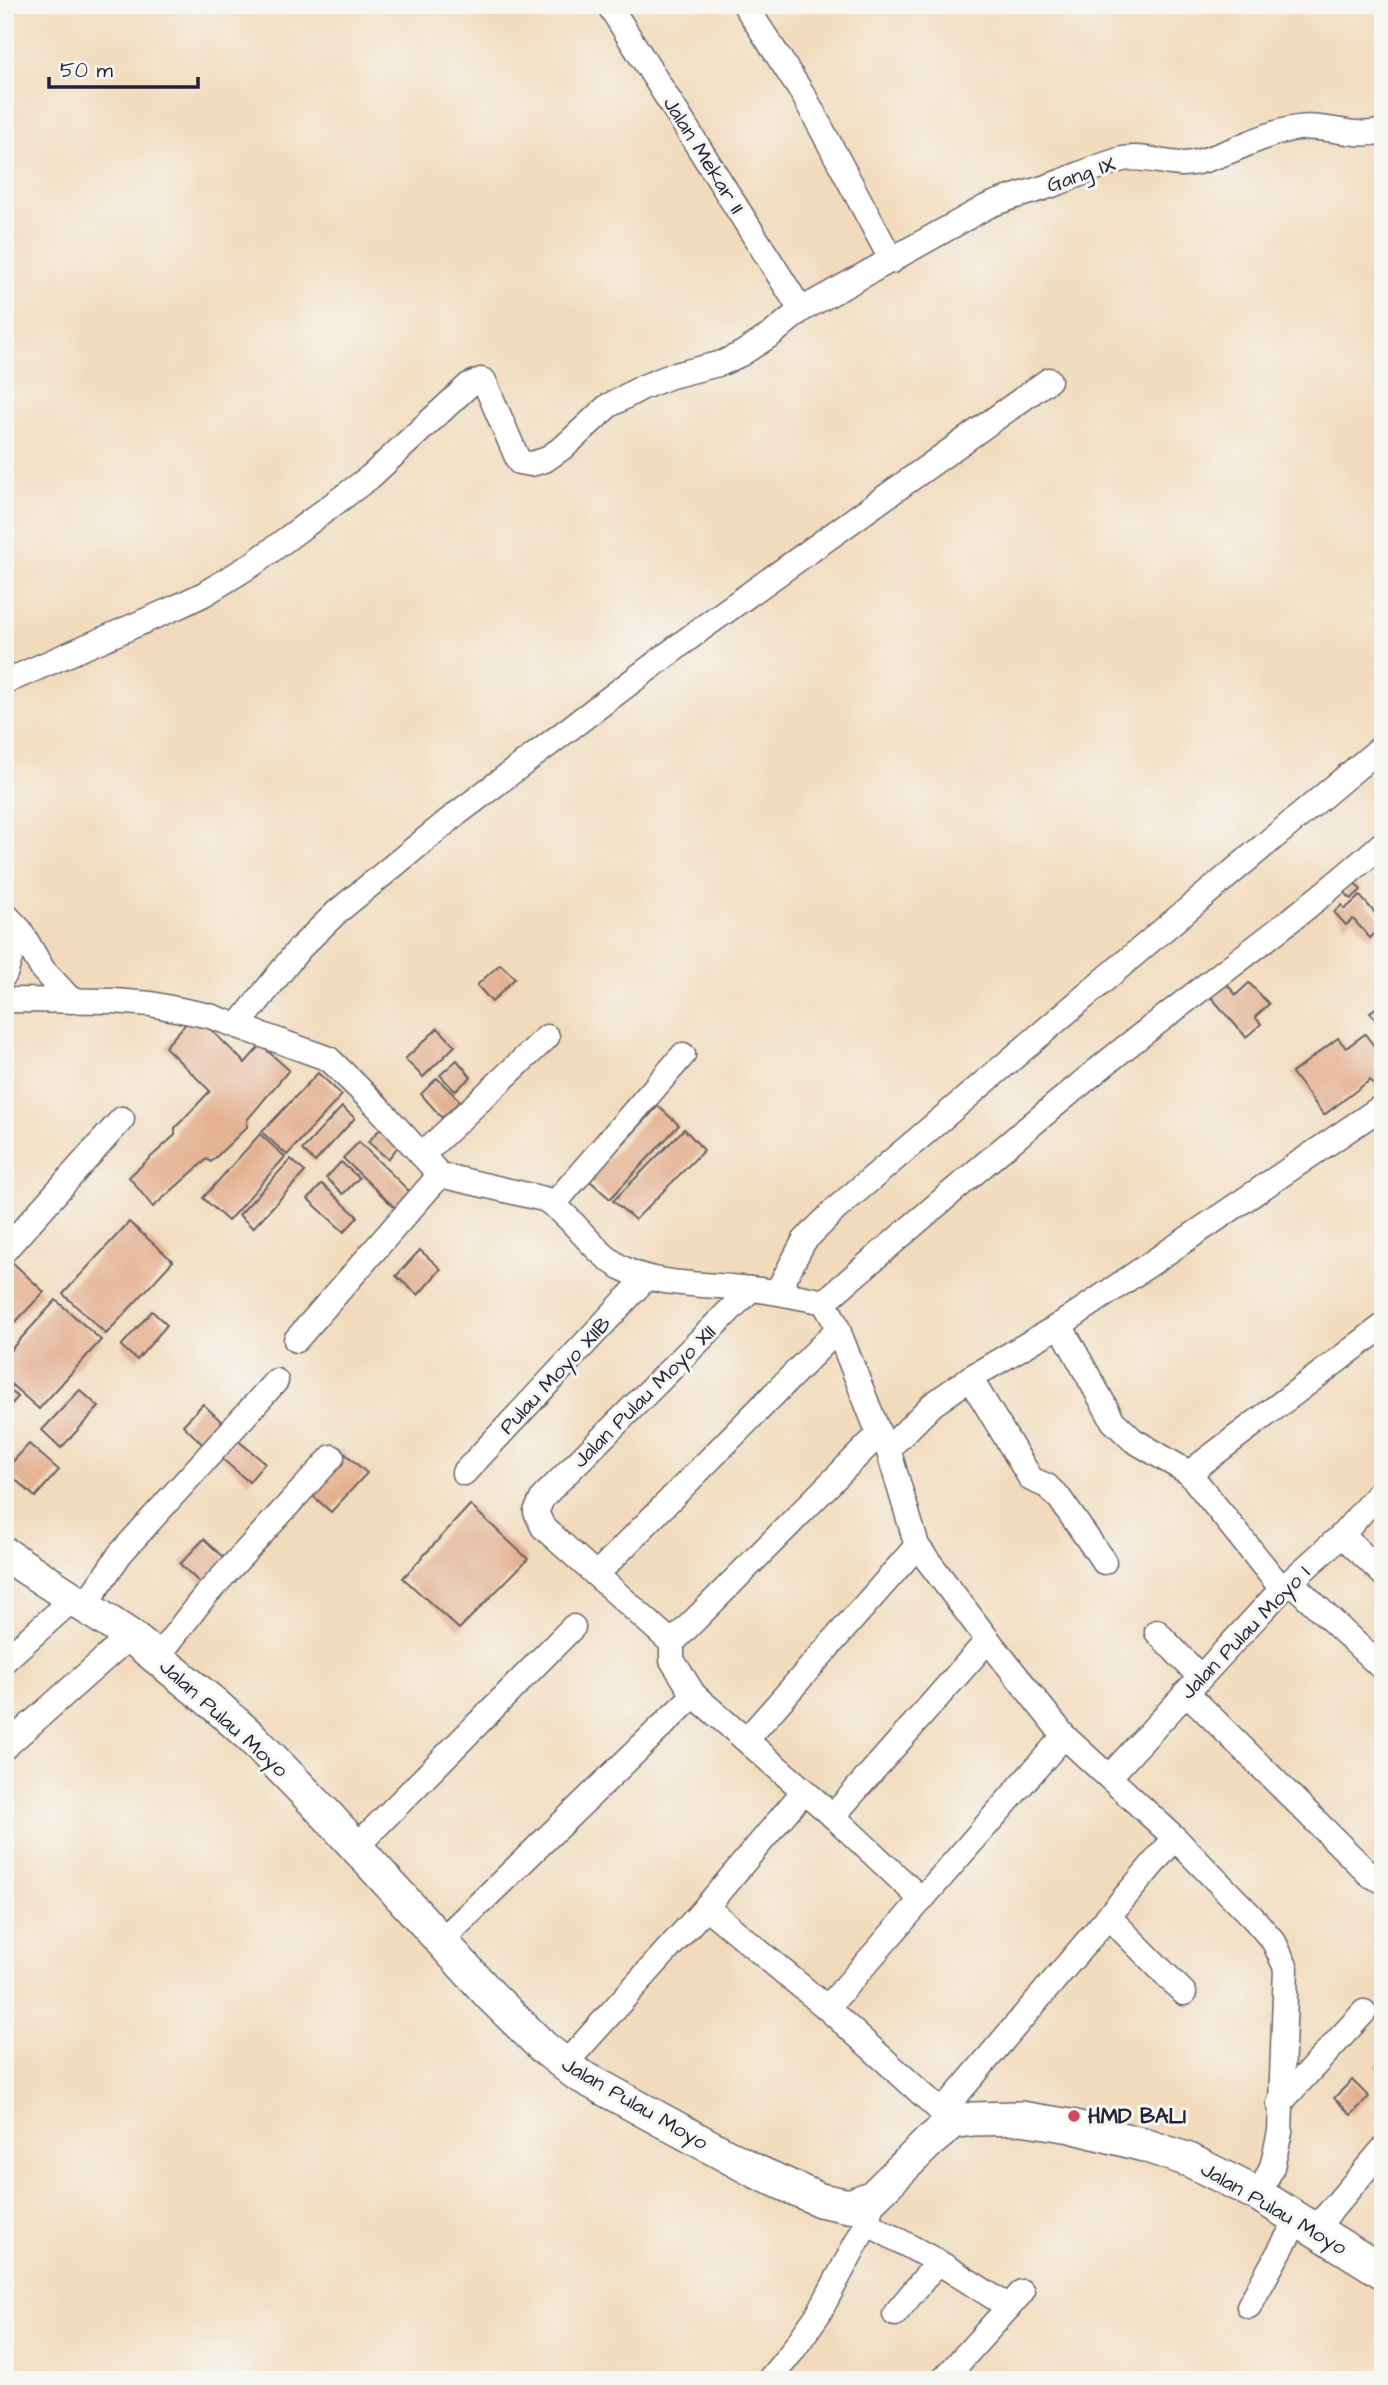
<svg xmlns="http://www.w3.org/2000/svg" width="1388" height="2385" font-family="'Architects Daughter',sans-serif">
  <rect width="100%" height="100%" fill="#f6f6f2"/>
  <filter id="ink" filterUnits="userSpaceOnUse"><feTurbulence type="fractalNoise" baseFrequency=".0143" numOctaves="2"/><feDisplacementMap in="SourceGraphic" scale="14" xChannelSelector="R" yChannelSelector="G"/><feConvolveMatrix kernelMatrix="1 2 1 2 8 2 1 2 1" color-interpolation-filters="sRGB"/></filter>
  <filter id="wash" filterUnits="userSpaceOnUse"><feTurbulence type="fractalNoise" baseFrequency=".00686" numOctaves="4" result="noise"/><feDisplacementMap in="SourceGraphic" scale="28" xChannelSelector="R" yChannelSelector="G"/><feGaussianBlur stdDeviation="1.57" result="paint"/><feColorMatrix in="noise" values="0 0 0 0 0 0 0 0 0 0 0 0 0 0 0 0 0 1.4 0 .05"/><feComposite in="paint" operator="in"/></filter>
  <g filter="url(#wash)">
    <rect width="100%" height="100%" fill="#f2dbbc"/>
    <g id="blocks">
      <g fill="#e4b191">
        <path d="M1351,879l10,11 -10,9 -10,-11z"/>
        <path d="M1360,896l23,26v4l-13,12 -17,-19 -7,6 -12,-13 8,-7 3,4z"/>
        <path d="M500,964l15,14 -23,24 -15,-17z"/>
        <path d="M1225,982l11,13 13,-12 20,21 -14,13 6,7 -15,13 -36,-41z"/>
        <path d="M1383,1003v27l-13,-18z"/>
        <path d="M190,1019l11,1 44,43 16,-18 28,25 -42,50v7l-36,35 -4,-3 -54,48 -24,-30 46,-42v-7l35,-37 -45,-44z"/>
        <path d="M438,1028l17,18 -32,31 -18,-18z"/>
        <path d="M1365,1034l18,24v25l-6,5 -7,-8 -46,35 -32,-42 46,-35 8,10z"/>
        <path d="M457,1060l14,17 -16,14 -15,-16z"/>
        <path d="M318,1073l24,22 -55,60 -25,-23z"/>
        <path d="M437,1078l23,23 -18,17 -21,-24z"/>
        <path d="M658,1106l21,19 -69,74 -21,-19z"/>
        <path d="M342,1107l13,11 -40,44 -13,-12z"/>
        <path d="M383,1126l19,16 -14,17 -20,-17z"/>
        <path d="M684,1129l20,21 -69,70 -22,-19z"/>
        <path d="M260,1134l25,23 -57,64 -25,-23z"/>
        <path d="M359,1142l51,50 -15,16 -52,-50z"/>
        <path d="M291,1159l14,13 -52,56 -14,-13z"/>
        <path d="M341,1162l18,16 -16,16 -17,-16z"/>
        <path d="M322,1184l36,33 -14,15 -36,-33z"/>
        <path d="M129,1222l44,39 -67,73 -43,-40z"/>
        <path d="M420,1250l21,19 -23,26 -22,-19z"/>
        <path d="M8,1258l36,34 -39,41v-72z"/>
        <path d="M56,1300l45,40 -62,69 -34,-30v-23z"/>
        <path d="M152,1311l15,14 -30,35 -16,-14z"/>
        <path d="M5,1386l13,11 -13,14z"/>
        <path d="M80,1390l19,17 -38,41 -19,-18z"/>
        <path d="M203,1404l23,22 -21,21 -22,-22z"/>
        <path d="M236,1439l29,24 -16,19 -29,-25z"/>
        <path d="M29,1444l30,26 -24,27 -30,-27z"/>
        <path d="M340,1449l27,24 -36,39 -27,-24z"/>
        <path d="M470,1505l58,54 -69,70 -56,-51z"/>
        <path d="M204,1539l23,22 -24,25 -23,-22z"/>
        <path d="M1383,2058v16l-8,-8z"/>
        <path d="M1352,2080l17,17 -18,18 -17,-17z"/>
      </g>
    </g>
  </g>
  <g filter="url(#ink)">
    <use href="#blocks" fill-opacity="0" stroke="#6b6368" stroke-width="2"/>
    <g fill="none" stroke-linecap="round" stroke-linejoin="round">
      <g stroke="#6b6368" stroke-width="27">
        <g id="street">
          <path d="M609,5l192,305"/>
          <path d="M745,5l59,91 88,165"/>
          <path d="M5,682l174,-76 25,-12 49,-30 117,-87 99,-92 12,-5 3,1 35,81 12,2 14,-4 20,-14 43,-40 35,-19 28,-11 51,-13 19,-9 31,-20 29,-24 185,-103c21,-10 44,-14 66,-22 23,-8 47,-20 71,-26 25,-5 50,10 74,3 35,-8 65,-29 101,-34 29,-4 56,11 85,3"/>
          <path d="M5,914l15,16 23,40 29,31"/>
          <path d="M5,932l7,20 -7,22"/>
          <path d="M5,1000l109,1 37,3 59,12 119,43 48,47 63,69 104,24c30,17 48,54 80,70 32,17 89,15 126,20 25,2 49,8 74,13l10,18 45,114 9,15 29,97 71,94 76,96 111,102 79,81 20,23 12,26 -6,164 -8,35 -13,28"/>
          <path d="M238,1026l61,-77 38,-37 117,-96 251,-190 344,-246"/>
          <path d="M422,1155l125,-118"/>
          <path d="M553,1205l130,-150"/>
          <path d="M5,1250l117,-131"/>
          <path d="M751,1289l-208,208 -7,15 7,15 129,116v17l22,35 139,121 88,83"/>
          <path d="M777,1292l27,-51 33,-33 313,-267 233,-195"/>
          <path d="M824,1302c96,-83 193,-167 292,-247 89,-71 182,-136 267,-212"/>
          <path d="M1060,1325l53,96 20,19 56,33 93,116"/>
          <path d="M296,1340l144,-165"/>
          <path d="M970,1378l61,101 16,7 13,13 44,63"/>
          <path d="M888,1449l44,-44 38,-27 90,-53 323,-219"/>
          <path d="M464,1473l182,-195"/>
          <path d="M1189,1473l194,-147"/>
          <path d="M1342,1535l41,39"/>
          <path d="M596,1575l242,-246"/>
          <path d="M1291,1582l92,87"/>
          <path d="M85,1605l35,-51 156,-173"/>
          <path d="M1157,1632l43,45"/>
          <path d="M672,1643l207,-209"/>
          <path d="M157,1658l46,-60 129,-141"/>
          <path d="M5,1660l69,-62"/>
          <path d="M1186,1692l184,183 13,6"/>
          <path d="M747,1739l170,-193"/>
          <path d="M5,1747l125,-111"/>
          <path d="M1109,1777l173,-188 60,-54 41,-47"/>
          <path d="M833,1816l155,-176"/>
          <path d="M356,1847l217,-220"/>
          <path d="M706,1907l121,101 126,114"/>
          <path d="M1108,1916l76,77"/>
          <path d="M441,1941l253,-246"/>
          <path d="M827,2008l237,-272"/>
          <path d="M565,2064l141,-157 98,-116"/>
          <path d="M1279,2104l85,-92"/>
          <path d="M943,2111l232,-273"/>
          <path d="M867,2223l71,39 71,45 13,-15"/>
          <path d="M1316,2228l67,-79"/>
          <path d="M1249,2306l48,-86"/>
          <path d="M895,2314l43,-52"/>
          <path d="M769,2380l22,-27 28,-40 48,-90 6,-26"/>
          <path d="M943,2380l66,-73"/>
        </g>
      </g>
      <g stroke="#6b6368" stroke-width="36">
        <path id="secondary" d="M5,1554l125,82 83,67 38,34 76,78 164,181 52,51 34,27 178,97 65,29 29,6 24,-9 57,-56 23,-19 20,-3 48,-1 50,8 73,19 45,15 70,35 124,77"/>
      </g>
      <use href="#street" stroke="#fff" stroke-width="24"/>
      <use href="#secondary" stroke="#fff" stroke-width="33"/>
    </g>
  </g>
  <circle fill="#d1495b" stroke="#f6f6f2" stroke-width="2.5" cx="1074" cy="2116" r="7"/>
  <g text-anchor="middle" stroke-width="6" stroke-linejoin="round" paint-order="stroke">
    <g font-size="21" fill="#22223b" stroke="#f6f6f2">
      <text transform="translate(704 155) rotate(58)" y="7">Jalan Mekar II</text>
      <text transform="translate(1081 174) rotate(-19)" y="7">Gang IX</text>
      <text transform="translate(555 1375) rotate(-47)" y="7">Pulau Moyo XIIB</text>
      <text transform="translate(644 1396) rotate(-45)" y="7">Jalan Pulau Moyo XII</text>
      <text transform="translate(1245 1632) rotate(-46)" y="7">Jalan Pulau Moyo I</text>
      <text transform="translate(224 1718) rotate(42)" y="7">Jalan Pulau Moyo</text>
      <text transform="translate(635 2103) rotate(30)" y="7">Jalan Pulau Moyo</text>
      <text transform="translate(1274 2208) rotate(30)" y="7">Jalan Pulau Moyo</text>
    </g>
    <g font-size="21" font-weight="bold" fill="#22223b" stroke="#f6f6f2" text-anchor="start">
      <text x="1088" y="2123">HMD BALI</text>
    </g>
  </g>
  <rect width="1388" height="2385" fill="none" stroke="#f6f6f2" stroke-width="28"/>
  <path d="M49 77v10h149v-10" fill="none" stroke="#22223b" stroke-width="3.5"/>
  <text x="60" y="77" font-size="21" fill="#22223b" stroke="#f6f6f2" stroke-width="5" paint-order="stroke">50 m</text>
</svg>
